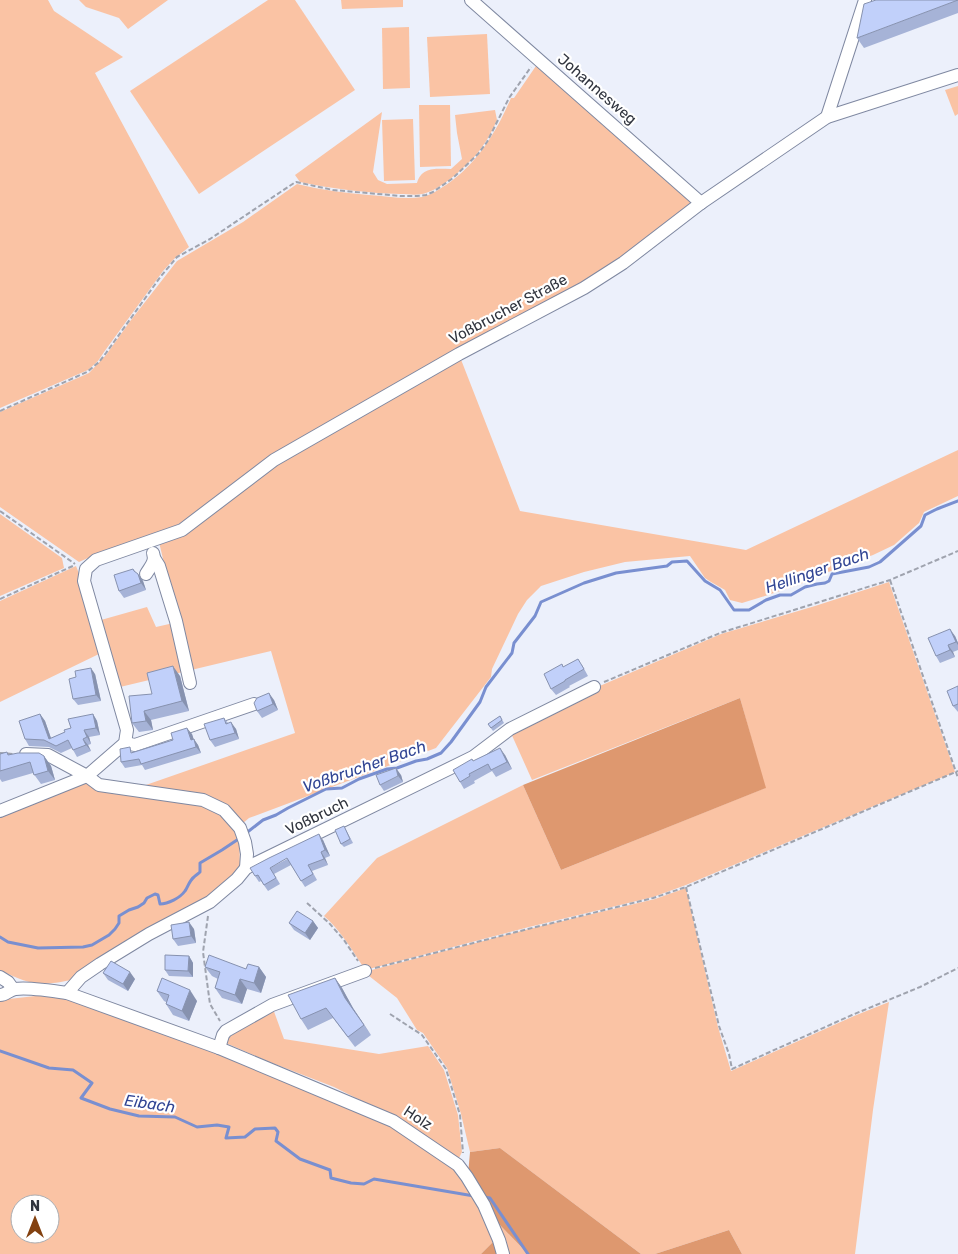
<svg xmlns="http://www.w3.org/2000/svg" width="958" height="1254" font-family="Rubik,sans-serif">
  <rect width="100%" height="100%" fill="#ecf0fb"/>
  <g fill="#fac3a4" fill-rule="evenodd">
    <path d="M0,0h48l6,11 69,46 -28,16 94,174 -15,12 -11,12 -59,81 -6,9 -10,9 -88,38z"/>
    <path d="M79,0h89l-40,29 -9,-11 -33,-11z"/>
    <path d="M268,0h27l60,90 -156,104 -69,-103z"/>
    <path d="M341,0h62v7l-61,2z"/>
    <path d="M409,27l1,61 -27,1 -1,-61z"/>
    <path d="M487,34l3,60 -60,3 -3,-60z"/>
    <path d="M538,63l155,139 -2,5 -89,64 -430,257 -73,25 -20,9 -79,-55v-95l89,-39 17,-18 25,-35 46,-59 66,-39 54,-38c24,6 48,9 72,11 17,1 36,5 53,2 9,-2 16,-7 24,-12 31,-21 50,-52 65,-87h3z"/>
    <path d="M958,86v28l-3,2 -10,-26z"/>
    <path d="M419,105h31l1,61 -31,1z"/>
    <path d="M495,110l2,10c-4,9 -9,19 -15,27 -10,15 -39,41 -56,46 -8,3 -18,1 -26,1 -34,-1 -67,-5 -100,-12l-5,-7 87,-63 -9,60 5,8 9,4 30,-1c5,-17 20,-14 34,-14l11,-10 -5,-26 -2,-18z"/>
    <path d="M413,119l2,61 -31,1 -2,-61z"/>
    <path d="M460,357l60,154 226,39 212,-100v46l-34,16 -5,11 -25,22 -21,10 -35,13 -40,17 -33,11 -23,7 -12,-3 -5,-10 -14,-8 -6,-4 -15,-22 -65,6 -41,10 -43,14 -14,14 -9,14 -26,55 -1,8 -55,71 -187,70 -7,6 -9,-12 -90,-26 152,-53 -24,-82 -151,36 -19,-67 46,-13 9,20 22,-5 -19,-80 122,-82z"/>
    <path d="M0,514l62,44 2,10 -64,28z"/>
    <path d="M76,566l6,15 19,72 -101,49v-101z"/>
    <path d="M889,582l66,190 -269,113 -33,12 -124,30 -164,43c-12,-19 -24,-39 -41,-54l53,-58 146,-73 38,85 204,-82 -25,-90 -208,82 -22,-49 85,-43 126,-54 94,-28z"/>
    <path d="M87,782l114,19 21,10 17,24 1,30 -6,11 -27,22 -136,82c-32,7 -43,4 -71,-10v-157z"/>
    <path d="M686,888l32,139 13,44 123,-55 35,-14 -16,108 -18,144h-113l-13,-24 -74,24h-14l-141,-106 -30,4 -9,-38 -14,-46 -24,-35 -6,-3 -20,-32 -33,-26 165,-43 126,-30z"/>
    <path d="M53,994l165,57 174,71 65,44 39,73 -15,15h-481v-254zM20,1204h30v30h-30z"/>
    <path d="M272,1006l12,33 95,15 49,-8 16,24 14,45 4,37 -4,8 -62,-42 -62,-31 -67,-26 -41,-18v-10z"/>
    <path d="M497,1222l31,32h-20z"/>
  </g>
  <g fill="#de986f">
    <path d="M740,698l26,90 -205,82 -38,-85z"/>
    <path d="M500,1148l141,106h-113l-31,-32 -29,-47 2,-23z"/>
    <path d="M729,1230l13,24h-87z"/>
    <path d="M496,1239l4,15h-19z"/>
  </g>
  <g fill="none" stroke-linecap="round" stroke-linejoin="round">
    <g stroke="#798fd0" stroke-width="3">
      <path d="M245,834l18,-14 13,-5 12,-7 38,-19 16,-1 17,-9 28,-10 10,-1 19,-7 11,-2 14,-6 10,-11 29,-40 6,-15 26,-34 2,-10 21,-27 6,-14 43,-19 32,-10 51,-7 5,-4 15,-1 18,20 15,9 14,20h15l17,-10 14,-5h11l14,-8 12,-3 8,-1 4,-2 3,-7 37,-7 11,-5 41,-36 4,-11 12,-6 21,-8"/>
      <path d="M0,937l8,5 30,6 45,-1 9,-2 17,-10 6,-6 4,-6v-7l10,-6 9,-3 6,-4 3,-5 8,-4 3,1 2,9c8,0 20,-6 25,-13 3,-4 4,-10 9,-14 2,-2 4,-3 6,-5v-9l22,-13 18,-12"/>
      <path d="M0,1051l49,17 24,2 19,13 -11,15 29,11 29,7 36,1 22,10 20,-2 12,2 -3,11 19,-1 10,-8 20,-1 3,4 -2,9 24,18 30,11 1,8 20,5 13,1 10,-5 100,17"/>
      <path d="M483,1197l7,1 38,56"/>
    </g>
    <g stroke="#7f88a1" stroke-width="14">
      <g id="minor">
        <path d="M471,0l230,203"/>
        <path d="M827,117l38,-117"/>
        <path d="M154,558l5,8 17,55 14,62"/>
        <path d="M146,574c4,-7 10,-12 7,-21"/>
        <path d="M125,743l10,2 119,-41"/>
        <path d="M26,754l22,1 39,21 12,9 104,15 21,10 16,18 5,14 2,12 -1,14"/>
        <path d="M0,811l87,-35 38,-33 2,-13 -43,-149 2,-12 10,-9 86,-30 92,-70 185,-106 125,-66 39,-25 78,-60 126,-86 131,-42"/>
        <path d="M0,977l8,5 5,7"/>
        <path d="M67,993l14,-16 19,-13 49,-30 61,-32 27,-23 9,-11 227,-111 37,-28 84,-42"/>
        <path d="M0,995c6,0 9,-5 15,-6 13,-2 39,2 52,4l152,55 174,73 65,44 9,12 17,28 15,35 4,14"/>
        <path d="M219,1048l4,-13 3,-4 46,-26 93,-34"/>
      </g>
    </g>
    <g stroke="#9fa3ae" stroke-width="2" stroke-dasharray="5 2.5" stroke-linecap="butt">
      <path d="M0,411l87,-39 12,-10 7,-9 55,-77 16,-19 33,-18 84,-56 2,-1 37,8 68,6h16l9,-1 7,-3 20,-14 25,-24 9,-12 22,-44 22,-31"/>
      <path d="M0,511l75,53"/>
      <path d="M890,580l68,198"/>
      <path d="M0,599l75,-34"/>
      <path d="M604,682l116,-49 170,-53 68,-29"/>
      <path d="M0,753l14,1"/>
      <path d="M686,887l33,139 10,28 3,15 120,-54 68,-28 38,-19"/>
      <path d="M307,903l22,20 15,17 14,21"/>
      <path d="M208,916l-5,36 7,52 10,17"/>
      <path d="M375,968l153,-39 125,-31 33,-11 272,-116"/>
      <path d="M390,1014l32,21 24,34 14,46 3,38"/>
    </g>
    <use href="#minor" stroke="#fff" stroke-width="12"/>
  </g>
  <g fill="#a6b3d7">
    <path d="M958,0v13l-94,35 -7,-10z"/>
    <path d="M133,569l10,12 3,9 -22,8 -5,-7z"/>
    <path d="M955,636l3,7v7l-5,2 2,5 -15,6 -4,-7z"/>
    <path d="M582,665l6,11 -19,10 1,1 -14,8 -5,-6z"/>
    <path d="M95,674l6,27 -23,4 -5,-6z"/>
    <path d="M180,676l9,35 -38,9 2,10 -14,2 -7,-9 20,-29z"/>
    <path d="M958,686v26l-5,-6z"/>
    <path d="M274,700l4,10 -16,8 -5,-7z"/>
    <path d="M40,714l5,7 6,17 14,-6 28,-18 4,7 3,14 -11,2 2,7 -3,1 3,6 -14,6 -5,-9 -11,5 -12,-6 -20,-1 -4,-7z"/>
    <path d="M500,716l4,7 -11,8 -5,-7z"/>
    <path d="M224,718l4,5 8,6 3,10 -24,8 -5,-7z"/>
    <path d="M192,734l1,5 5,6 3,8 -56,17 -3,-5 -17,3 -4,-6 13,-10z"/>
    <path d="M0,754l44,2 7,10 4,14 -14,4 -8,-11 -31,9 -2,-3z"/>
    <path d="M505,755l7,14 -16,8 -4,-6 -18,10 1,2 -11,6 -4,-7 14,-21z"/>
    <path d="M401,775l2,7 -19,9 -4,-6z"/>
    <path d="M344,826l9,17 -9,4 -3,-3z"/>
    <path d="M323,840l7,16 -5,2 3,7 -16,6 5,9 -12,7 -14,-22 -17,9 6,10 -12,7 -7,-10 -2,1 -4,-6z"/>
    <path d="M313,921l5,7 -8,12 -16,-10 -5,-7z"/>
    <path d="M194,929l2,14 -18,3 -5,-7z"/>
    <path d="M189,956l4,7v14l-24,-1 -4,-6z"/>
    <path d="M205,967l41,2 13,-2 7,10 -5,16 -14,-4 -5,15 -20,-6 -7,-10 3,-9 -6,-3z"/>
    <path d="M103,973l32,6 -7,12 -20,-11z"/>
    <path d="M335,978l7,10 11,20 18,27 -16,12 -22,-29 -25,12 -7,-11z"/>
    <path d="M157,991l40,10 -8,20 -16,-6 -7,-11v-2l-2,-1z"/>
  </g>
  <g fill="#8792af">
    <path d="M138,574l5,7 3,9 -5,-7z"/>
    <path d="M950,629l5,7 3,7v2l-2,-3z"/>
    <path d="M948,645l5,7 2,5 -5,-7z"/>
    <path d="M173,666l7,10 9,35 -7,-10z"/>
    <path d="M91,668l4,6 6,27 -5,-6z"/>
    <path d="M269,693l5,7 4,10 -5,-6z"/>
    <path d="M144,711l7,9 2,10 -7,-9z"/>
    <path d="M40,714l5,7 8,23 -4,-5z"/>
    <path d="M93,714l4,7 3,14 -4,-7z"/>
    <path d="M231,722l5,7 3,10 -4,-6z"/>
    <path d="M187,728l5,6 4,12 -5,-6z"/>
    <path d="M84,730l5,7 2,7 -4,-7z"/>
    <path d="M83,739l5,6 3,6 -5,-6z"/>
    <path d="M194,739l4,6 3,8 -5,-6z"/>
    <path d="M500,748l5,7 7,14 -5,-7z"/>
    <path d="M44,756l7,10 4,14 -7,-9z"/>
    <path d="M396,768l5,7 2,7 -5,-6z"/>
    <path d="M319,834l4,6 7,16 -5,-6z"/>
    <path d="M321,852l4,6 3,7 -4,-6z"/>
    <path d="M313,921l5,7 -8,12 -5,-7z"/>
    <path d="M189,922l5,7 2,14 -5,-7z"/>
    <path d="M189,956l4,7v14l-5,-6z"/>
    <path d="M259,967l7,10 -5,16 -7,-10z"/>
    <path d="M130,972l5,7 -7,12 -5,-7z"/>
    <path d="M335,978l7,10 11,20 18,27 -26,-37z"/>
    <path d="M240,979l7,10 -5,15 -7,-9z"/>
    <path d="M190,990l7,11 -8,20 -7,-10z"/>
  </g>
  <g fill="#c1d0fa" stroke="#8792af">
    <path d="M876,0h82l-101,38 7,-34z"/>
    <path d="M133,569l1,2 4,3 3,9 -22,8 -5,-16z"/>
    <path d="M950,629l6,13 -8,3 2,5 -14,6 -8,-18z"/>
    <path d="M578,659l6,10 -19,11v1l-14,8 -7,-15 18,-10 1,3z"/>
    <path d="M173,666l9,35 -38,10 2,10 -14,2 -3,-27 23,-2 -5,-21z"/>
    <path d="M91,668l5,27 -23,4 -4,-20 7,-2 -1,-6z"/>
    <path d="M958,686v18l-5,2 -6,-15z"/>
    <path d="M269,693l4,11 -16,7 -3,-8 3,-5z"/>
    <path d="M40,714l9,25 16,-7 -1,-2 7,-2 -3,-9 25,-5 3,14 -12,2 3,7 -4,2 3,6 -13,5 -5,-10 -12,6 -12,-6 -19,-1 -6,-18z"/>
    <path d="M500,716l2,4 -11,8 -3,-4z"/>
    <path d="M224,718l2,6 5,-2 4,11 -25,7 -6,-16z"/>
    <path d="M187,728l4,12 3,-1 2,8 -55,17 -2,-5 -18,3 -1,-13 10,-2 1,6 42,-13 -2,-7z"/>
    <path d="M500,748l7,14 -16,8 -3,-6 -19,10 1,2 -10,6 -7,-12 19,-11 1,2z"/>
    <path d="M7,752l1,3 10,-2h21l5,3 4,15 -14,4 -4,-13 -30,9v-17z"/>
    <path d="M396,768l2,8 -18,9 -4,-10z"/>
    <path d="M344,826l6,13 -9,5 -6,-14z"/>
    <path d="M319,834l6,16 -4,2 3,7 -16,6 5,9 -12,7 -14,-23 -17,10 6,10 -12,7 -6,-10 -3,1 -5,-8 19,-10z"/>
    <path d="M297,911l16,10 -8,12 -16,-10z"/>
    <path d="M189,922l2,14 -18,3 -2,-14z"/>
    <path d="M165,955l24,1 -1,15 -23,-1z"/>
    <path d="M209,955l37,14 2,-5 11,3 -5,16 -14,-4 -5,16 -20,-7 5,-16 -15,-5z"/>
    <path d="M111,961l19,11 -7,12 -20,-11z"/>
    <path d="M162,978l28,12 -8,21 -16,-7 3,-9 -12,-4z"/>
    <path d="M335,978l10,20 19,27 -16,12 -22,-29 -25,11 -13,-24z"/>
  </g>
  <g text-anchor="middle" stroke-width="4.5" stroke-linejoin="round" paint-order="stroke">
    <g font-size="15" fill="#30343e" stroke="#fff">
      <text transform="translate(597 89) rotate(41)" y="5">Johannesweg</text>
      <text transform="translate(508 309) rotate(-28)" y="5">Voßbrucher Straße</text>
      <text transform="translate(317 816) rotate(-26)" y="5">Voßbruch</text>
      <text transform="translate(418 1118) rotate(33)" y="5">Holz</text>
    </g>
    <g font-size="16" font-style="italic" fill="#314594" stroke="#fff">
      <text transform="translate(817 570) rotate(-19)" y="6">Hellinger Bach</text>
      <text transform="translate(364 766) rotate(-19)" y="6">Voßbrucher Bach</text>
      <text transform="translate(150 1103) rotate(8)" y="6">Eibach</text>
    </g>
  </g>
  <g transform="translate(35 1219)"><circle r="24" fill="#ffffff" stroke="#acaeb2"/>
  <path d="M0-4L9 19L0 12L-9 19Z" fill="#834110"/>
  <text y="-8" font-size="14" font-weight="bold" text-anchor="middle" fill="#30343e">N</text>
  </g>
</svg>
